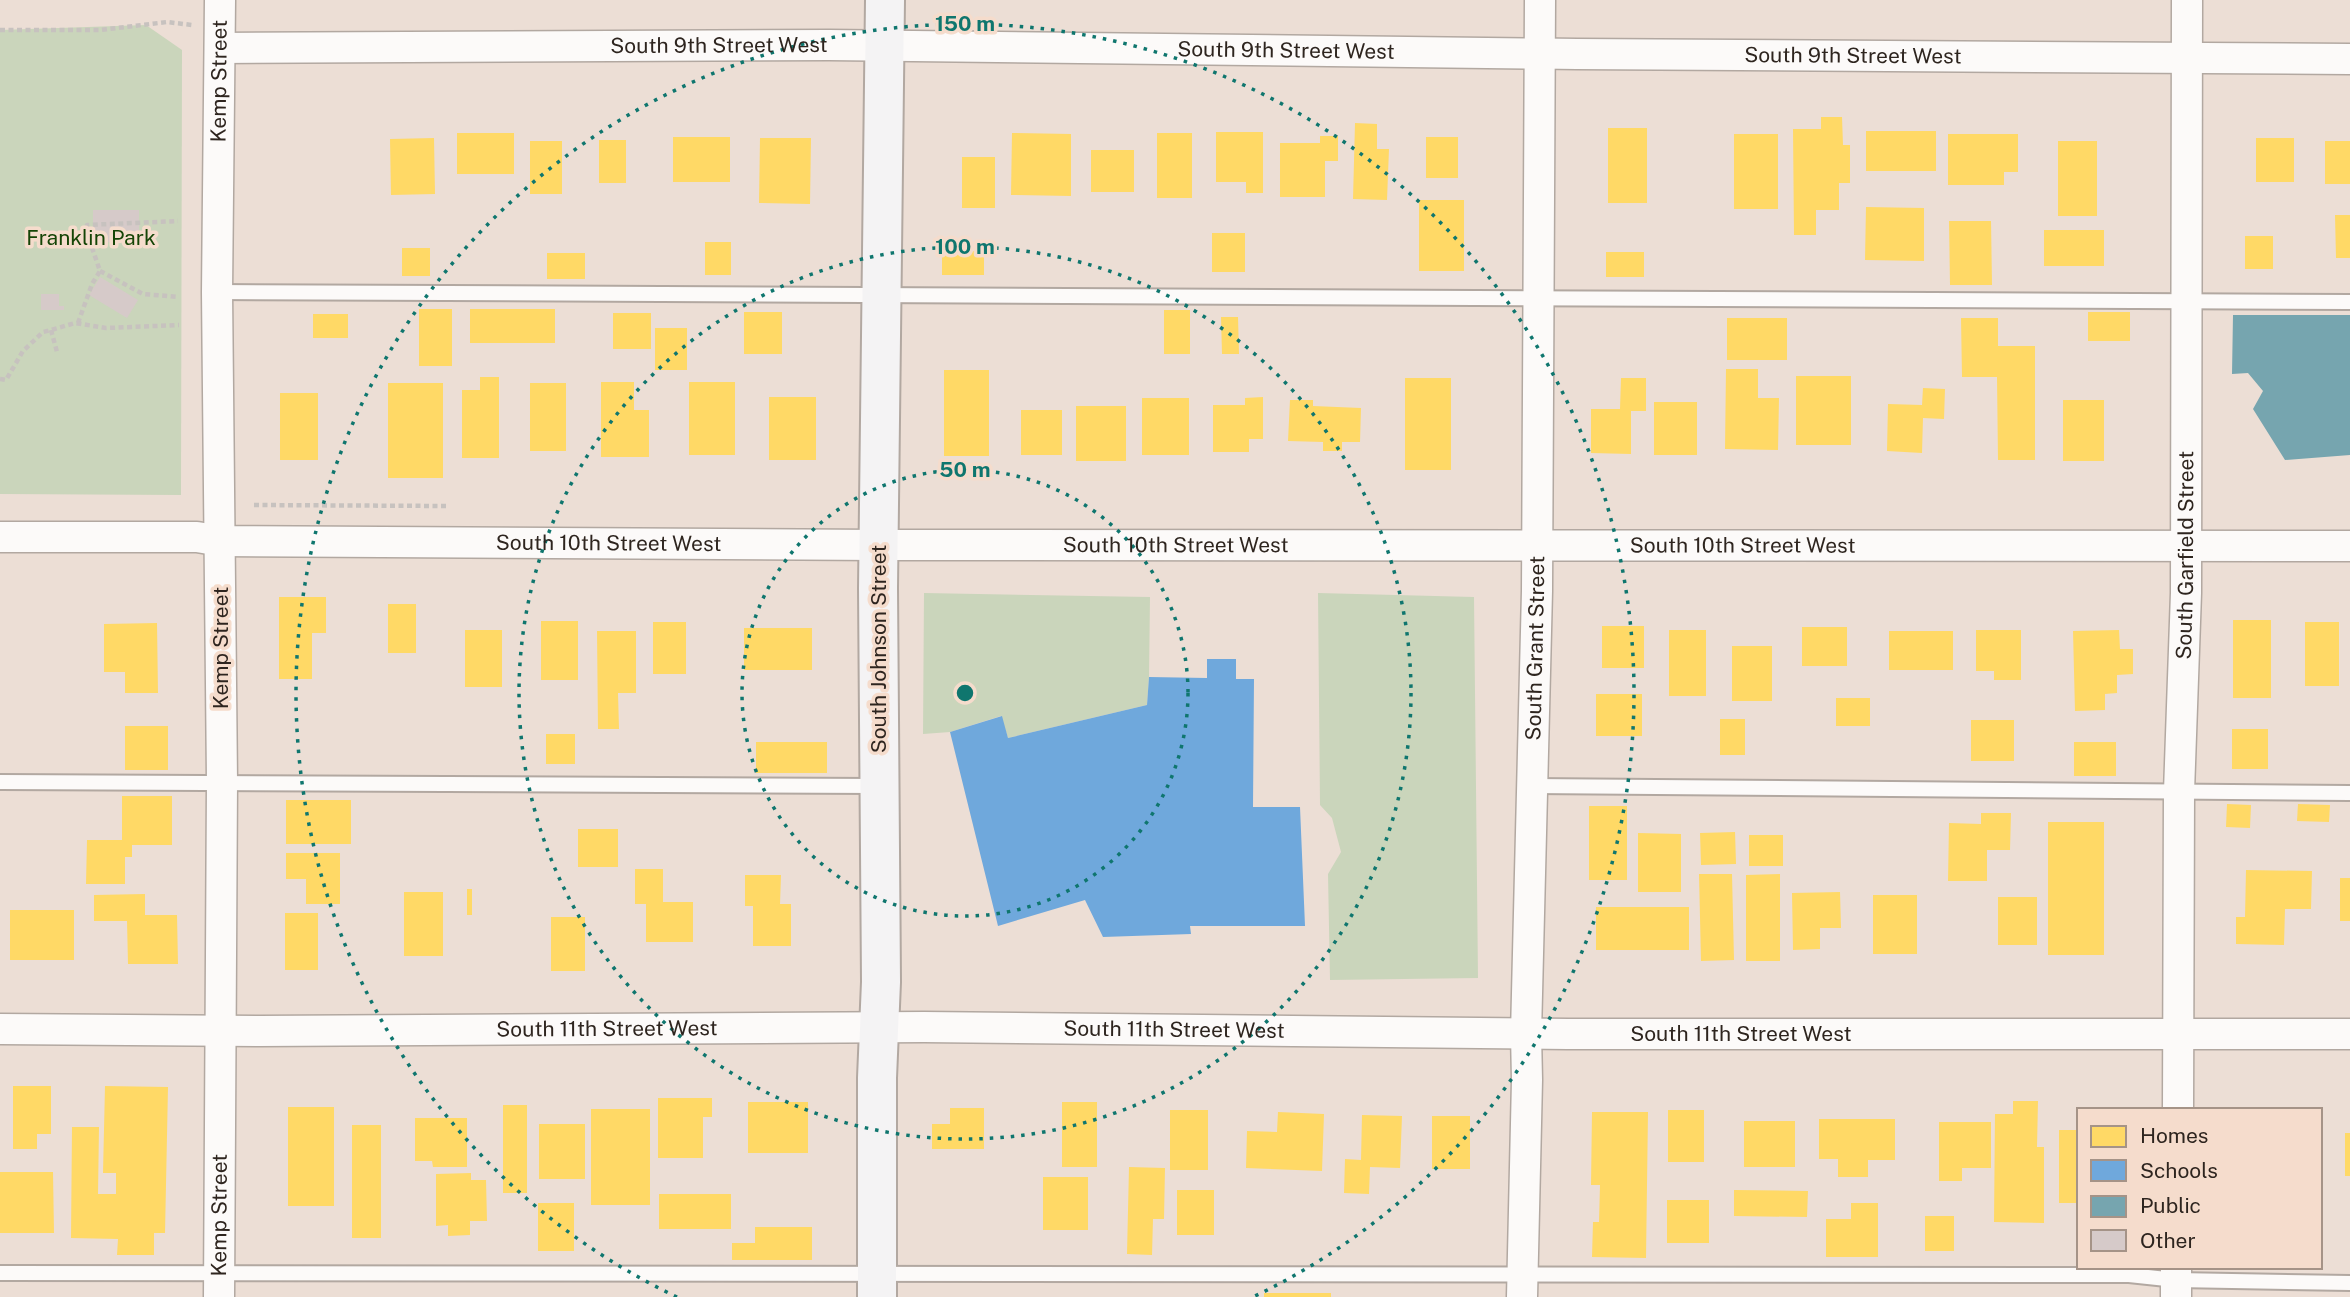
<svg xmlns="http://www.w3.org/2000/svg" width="2350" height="1297" font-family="'Public Sans',sans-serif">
  <rect width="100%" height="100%" fill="#ecded5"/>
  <g fill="#cad5bb">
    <path d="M146,25l36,25 -1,445 -181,-1v-464z"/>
    <path d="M924,593l226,4 -1,80 -2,28 -139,33 -7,-22 -51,16 -27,2z"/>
    <path d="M1318,593l156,4 4,381 -148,2 -2,-106 13,-22 -9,-34 -12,-13z"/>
  </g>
  <g fill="#ffd966">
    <path d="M1821,117h21l1,28h7v38h-11v27h-23v25h-22l-1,-106h28z"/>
    <path d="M1355,123l22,1v25h12l-2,51 -34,-1z"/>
    <rect x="1608" y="128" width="39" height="75"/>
    <rect x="1866" y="131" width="70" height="40"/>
    <path d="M1216,132h47v61h-17v-11h-30z"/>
    <rect x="457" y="133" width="57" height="41"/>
    <path d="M1012,133l59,1v62l-60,-1z"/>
    <rect x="1157" y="133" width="35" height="65"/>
    <rect x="1734" y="134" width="44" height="75"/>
    <path d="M1948,134h70v38h-14v13h-56z"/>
    <path d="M1320,136h18v25h-13v36h-45v-54h40z"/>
    <rect x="673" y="137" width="57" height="45"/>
    <rect x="1426" y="137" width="32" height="41"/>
    <path d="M434,138l1,56 -44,1 -1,-56z"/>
    <path d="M760,138h51l-1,66 -51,-1z"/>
    <rect x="2256" y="138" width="38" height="44"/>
    <rect x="599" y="140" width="27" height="43"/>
    <rect x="530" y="141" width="32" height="53"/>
    <rect x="2058" y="141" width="39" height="75"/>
    <rect x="2325" y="141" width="25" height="43"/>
    <rect x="1091" y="150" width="43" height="42"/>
    <rect x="962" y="157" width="33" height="51"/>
    <rect x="1419" y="200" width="45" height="71"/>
    <path d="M1866,207l58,1v53l-59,-1z"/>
    <path d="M2335,215h15v43h-14z"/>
    <path d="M1949,221h42l1,64h-42z"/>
    <rect x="2044" y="230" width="60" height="36"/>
    <rect x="1212" y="233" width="33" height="39"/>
    <rect x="2245" y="236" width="28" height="33"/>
    <rect x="705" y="242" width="26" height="33"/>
    <rect x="402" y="248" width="28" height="28"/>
    <rect x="942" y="251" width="42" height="24"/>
    <rect x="1606" y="252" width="38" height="25"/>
    <rect x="547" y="253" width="38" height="26"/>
    <rect x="419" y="309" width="33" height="57"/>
    <rect x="470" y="309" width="85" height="34"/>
    <rect x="1164" y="310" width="26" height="44"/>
    <rect x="744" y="312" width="38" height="42"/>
    <rect x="2088" y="312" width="42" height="29"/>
    <rect x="613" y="313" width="38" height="36"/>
    <rect x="313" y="314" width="35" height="24"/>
    <path d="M1221,317h17l1,37h-17z"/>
    <rect x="1727" y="318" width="60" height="42"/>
    <path d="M1961,318h37v28h37v114h-37l-1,-83h-35z"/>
    <rect x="655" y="328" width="32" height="42"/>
    <path d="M1726,369h32v29h21l-1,52 -53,-1z"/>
    <rect x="944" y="370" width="45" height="86"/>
    <rect x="1796" y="376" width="55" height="69"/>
    <path d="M480,377h19v81h-37v-68h18z"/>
    <rect x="1405" y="378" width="46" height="92"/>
    <path d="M1621,378h25v33h-15v43l-40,-1v-44h29z"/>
    <path d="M601,382h33v28h15v47h-48z"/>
    <rect x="689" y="382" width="46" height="73"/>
    <rect x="388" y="383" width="55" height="95"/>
    <rect x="530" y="383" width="36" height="68"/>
    <path d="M1923,388l22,1 -1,30 -21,-1 -1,35 -35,-2 1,-47 34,1z"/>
    <rect x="280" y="393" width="38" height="67"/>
    <rect x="769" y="397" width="47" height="63"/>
    <path d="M1263,397v42h-14v13h-36v-47h32v-7z"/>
    <rect x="1142" y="398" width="47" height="57"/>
    <path d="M1290,400h23v6l48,2 -1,34h-18v9h-19v-9l-35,-1z"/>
    <rect x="2063" y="400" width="41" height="61"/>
    <rect x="1654" y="402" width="43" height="53"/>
    <rect x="1076" y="406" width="50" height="55"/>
    <rect x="1021" y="410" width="41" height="45"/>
    <path d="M279,597h47v36h-14v46h-33z"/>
    <rect x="388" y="604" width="28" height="49"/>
    <rect x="2233" y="620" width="38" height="78"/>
    <rect x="541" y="621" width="37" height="59"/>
    <rect x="653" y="622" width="33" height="52"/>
    <rect x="2305" y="622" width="34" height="64"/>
    <path d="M157,623l1,70h-33v-21h-21v-48z"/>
    <rect x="1602" y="626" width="42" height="42"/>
    <rect x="1802" y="627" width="45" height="39"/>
    <rect x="744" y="628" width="68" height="42"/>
    <rect x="465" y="630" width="37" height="57"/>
    <rect x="1669" y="630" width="37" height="66"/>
    <path d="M1976,630h45v50h-27v-9h-18z"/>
    <path d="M2119,630l1,19h13v25l-16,1v18l-12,1v16l-30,1 -2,-80z"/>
    <path d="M597,631h39v62h-18l1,36h-21z"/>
    <rect x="1889" y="631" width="64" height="39"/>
    <rect x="1732" y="646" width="40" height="55"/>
    <rect x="1596" y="694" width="46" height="42"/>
    <rect x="1836" y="698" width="34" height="28"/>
    <rect x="1720" y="719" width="25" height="36"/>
    <rect x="1971" y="720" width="43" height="41"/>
    <rect x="125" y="726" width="43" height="44"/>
    <rect x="2232" y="729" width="36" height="40"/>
    <rect x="546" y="734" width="29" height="30"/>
    <rect x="756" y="742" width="71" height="31"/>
    <rect x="2074" y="742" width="42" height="34"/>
    <path d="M122,796h50v49h-40v12h-7v27h-39l1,-44h35z"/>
    <rect x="286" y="800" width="65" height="44"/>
    <path d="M2227,804l24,1 -1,23 -24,-1z"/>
    <path d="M2298,804l32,1 -1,17 -32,-1z"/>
    <rect x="1589" y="806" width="38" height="74"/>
    <path d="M1981,813h30l-1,37h-23v31h-39l1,-58 32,1z"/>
    <rect x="2048" y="822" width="56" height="133"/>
    <rect x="578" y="829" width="40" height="38"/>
    <path d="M1735,832l1,32 -35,1 -1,-32z"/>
    <path d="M1638,833l43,1v58h-43z"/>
    <rect x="1749" y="835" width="34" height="31"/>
    <path d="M286,853h54v51h-34v-25h-20z"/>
    <path d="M635,869h28v33h30v40h-47v-38h-11z"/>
    <path d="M2246,870l66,1 -1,38h-26l-1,36 -48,-1v-27h9z"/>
    <path d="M1699,874h33l2,86 -33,1z"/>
    <path d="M1780,874v87h-34v-86z"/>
    <path d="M745,875h36l-1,29h11v42h-38v-40h-8z"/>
    <rect x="2340" y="878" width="10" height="43"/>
    <rect x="467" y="889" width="5" height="26"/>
    <rect x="404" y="892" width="39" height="64"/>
    <path d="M1840,892l1,36h-21v21l-27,1 -1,-57z"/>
    <path d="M145,894v21h32l1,49h-50l-1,-43h-33v-26z"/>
    <rect x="1873" y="895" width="44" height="59"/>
    <rect x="1998" y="897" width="39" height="48"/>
    <rect x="1596" y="907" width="93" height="43"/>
    <rect x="10" y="910" width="64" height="50"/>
    <rect x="285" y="913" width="33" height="57"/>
    <rect x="551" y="917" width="34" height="54"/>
    <path d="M13,1086h38v48h-14v15h-24z"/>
    <path d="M105,1086l63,1 -3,146h-11v22h-37l1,-16 -47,-1 1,-111h27l-1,67h18v-21h-13z"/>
    <path d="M658,1098h54v19h-9v41h-45z"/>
    <path d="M2013,1101h25l-1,46h7v76l-50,-1 1,-108h18z"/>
    <rect x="748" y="1102" width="60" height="51"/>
    <rect x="1062" y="1102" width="35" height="65"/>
    <rect x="503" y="1105" width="24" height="88"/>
    <rect x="288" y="1107" width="46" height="99"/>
    <path d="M950,1108h34v41h-52v-25h18z"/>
    <rect x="591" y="1109" width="59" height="96"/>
    <rect x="1170" y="1110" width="38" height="60"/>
    <rect x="1668" y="1110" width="36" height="52"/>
    <path d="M1278,1112l46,2 -2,57 -76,-3 1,-37 30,1z"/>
    <path d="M1592,1112h56l-2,146 -54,-1 1,-35h6l1,-37h-9z"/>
    <path d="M1362,1115l40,1 -2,52 -30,-1 -1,27 -25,-1 1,-34 16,1z"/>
    <rect x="1432" y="1116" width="38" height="53"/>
    <path d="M415,1118h52v49h-34l-1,-6h-17z"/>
    <path d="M1819,1119h76v41h-27v17h-30v-18h-19z"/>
    <rect x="1744" y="1121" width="51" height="46"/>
    <path d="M1939,1122h52v46h-29v13h-23z"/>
    <rect x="539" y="1124" width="46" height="55"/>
    <rect x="352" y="1125" width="29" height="113"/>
    <rect x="2059" y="1130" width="20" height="73"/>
    <rect x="2345" y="1133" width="5" height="43"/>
    <path d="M1129,1167l36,1 -1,51h-11l-1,36 -25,-1z"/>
    <path d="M0,1172h53l1,61h-54z"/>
    <path d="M471,1173v7h15l1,41h-17v14l-22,1v-11l-12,1v-52z"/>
    <rect x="1043" y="1177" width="45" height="53"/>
    <rect x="1177" y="1190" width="37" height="45"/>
    <path d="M1734,1190l74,1 -1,26 -73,-1z"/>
    <rect x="659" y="1194" width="72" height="35"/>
    <rect x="1667" y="1200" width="42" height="43"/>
    <rect x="538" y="1203" width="36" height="48"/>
    <path d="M1851,1203h27v54h-52v-38h25z"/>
    <rect x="1925" y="1216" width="29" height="35"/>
    <path d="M755,1227h57v33h-80v-17h23z"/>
    <rect x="1264" y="1293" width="67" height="4"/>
  </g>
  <path fill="#6fa8dc" d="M1207,659h29v20h18l-1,128h47l5,119h-115l1,8 -88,3 -18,-37 -87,26 -48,-194 52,-16 6,22 139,-33 2,-28 58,1z"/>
  <path fill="#76a5af" d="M2233,315h117v140l-65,5 -32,-51 10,-18 -15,-18 -16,1z"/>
  <g fill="#d6cac9">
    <rect x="93" y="210" width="46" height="32"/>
    <path d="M100,277l38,23 -11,18 -38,-23z"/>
    <path d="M41,294h18v12h5v4h-23z"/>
  </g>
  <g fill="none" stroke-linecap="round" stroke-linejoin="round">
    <g stroke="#b2a8a1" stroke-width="18">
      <g id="lane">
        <path d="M217,292l2133,10"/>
        <path d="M0,782l877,4"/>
        <path d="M1532,786l818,7"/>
        <path d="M0,1273l2129,2 47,5 174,3"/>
      </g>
    </g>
    <g stroke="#b2a8a1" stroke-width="33">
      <g id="street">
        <path id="s1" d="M220,48l609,-3 748,9 773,5"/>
        <path id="s2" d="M0,537h197l24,4 657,4 1472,1"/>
        <path id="s3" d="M0,1029l260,2 664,-4 644,7h782"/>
        <path id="s4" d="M2178,1110l1,-318 7,-199 1,-593"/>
        <path id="s5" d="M219,1297l3,-515 -5,-490 3,-292"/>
        <path id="s6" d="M1522,1297l5,-217 -1,-46 11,-443 3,-591"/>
        <path d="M2176,1297v-30"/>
      </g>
    </g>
    <g stroke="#b2a8a1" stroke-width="42">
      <path id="secondary" d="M877,1297v-219l4,-96 -3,-394 7,-588"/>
    </g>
    <g stroke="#c7c2bf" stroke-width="4.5" stroke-dasharray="5 3.5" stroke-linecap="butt">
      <path d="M0,30h100l67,-8 25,3"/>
      <path d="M100,271l43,23 36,3"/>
      <path d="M78,323l14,-39 8,-13 -11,-32 -2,-14 91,-4"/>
      <path d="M51,330l6,22"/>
      <path d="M0,379l6,1 17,-29 20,-19 8,-2 24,-7 31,5 73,-3"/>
      <path d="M254,505l193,1"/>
    </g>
    <use href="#lane" stroke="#fcfaf9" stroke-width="14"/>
    <use href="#street" stroke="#fcfaf9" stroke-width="30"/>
    <use href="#secondary" stroke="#f4f3f4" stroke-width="38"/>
  </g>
  <g fill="none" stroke="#0f766e" stroke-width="3.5" stroke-dasharray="3.5 7">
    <circle cx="965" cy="693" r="223"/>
    <circle cx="965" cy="693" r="446"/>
    <path d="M677 1297A669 669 0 1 1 1253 1297"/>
  </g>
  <g text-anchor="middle" stroke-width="7" stroke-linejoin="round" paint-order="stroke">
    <g font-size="21" fill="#2e251f" stroke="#f5dccc">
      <text dy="7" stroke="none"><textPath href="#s1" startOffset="499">South 9th Street West</textPath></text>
      <text dy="7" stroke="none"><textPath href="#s1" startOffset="1066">South 9th Street West</textPath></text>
      <text dy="7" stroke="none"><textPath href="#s1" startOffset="1633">South 9th Street West</textPath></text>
      <text dy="7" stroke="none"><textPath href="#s5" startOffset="1216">Kemp Street</textPath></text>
      <text dy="7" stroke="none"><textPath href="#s2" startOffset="609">South 10th Street West</textPath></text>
      <text dy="7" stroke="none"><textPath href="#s2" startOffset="1176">South 10th Street West</textPath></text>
      <text dy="7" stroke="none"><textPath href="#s2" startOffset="1743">South 10th Street West</textPath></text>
      <text dy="7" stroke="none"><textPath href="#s4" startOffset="555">South Garfield Street</textPath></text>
      <text transform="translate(221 648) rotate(-90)" y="7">Kemp Street</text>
      <text transform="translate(879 649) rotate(-90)" y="7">South Johnson Street</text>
      <text dy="7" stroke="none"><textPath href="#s6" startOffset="649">South Grant Street</textPath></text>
      <text dy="7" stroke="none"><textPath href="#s3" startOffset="607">South 11th Street West</textPath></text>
      <text dy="7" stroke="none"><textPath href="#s3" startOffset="1174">South 11th Street West</textPath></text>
      <text dy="7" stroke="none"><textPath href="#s3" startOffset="1741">South 11th Street West</textPath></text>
      <text dy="7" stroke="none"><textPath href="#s5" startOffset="82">Kemp Street</textPath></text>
    </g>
    <g font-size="21" fill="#154406" stroke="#f5dccc">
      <text x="91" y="245">Franklin Park</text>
    </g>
  </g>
  <circle cx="965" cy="693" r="10" fill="#0f766e" stroke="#f5dccc" stroke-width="3.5"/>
  <g font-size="21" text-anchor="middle" font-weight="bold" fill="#0f766e" stroke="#f5dccc" stroke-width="7" stroke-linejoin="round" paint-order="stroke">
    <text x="965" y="31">150 m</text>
    <text x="965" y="254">100 m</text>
    <text x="965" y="477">50 m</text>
  </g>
  <rect x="2077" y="1108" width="245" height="161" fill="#f5dccc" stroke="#a59387" stroke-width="2"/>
  <rect x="2091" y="1126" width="35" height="21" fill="#ffd966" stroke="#a59387" stroke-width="2"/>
  <text x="2140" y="1143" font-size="21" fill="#2e251f">Homes</text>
  <rect x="2091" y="1160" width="35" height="21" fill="#6fa8dc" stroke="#a59387" stroke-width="2"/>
  <text x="2140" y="1178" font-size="21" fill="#2e251f">Schools</text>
  <rect x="2091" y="1196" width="35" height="21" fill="#76a5af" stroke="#a59387" stroke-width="2"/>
  <text x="2140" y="1213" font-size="21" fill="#2e251f">Public</text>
  <rect x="2091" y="1230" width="35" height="21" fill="#d6cac9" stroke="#a59387" stroke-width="2"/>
  <text x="2140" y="1248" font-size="21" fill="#2e251f">Other</text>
</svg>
